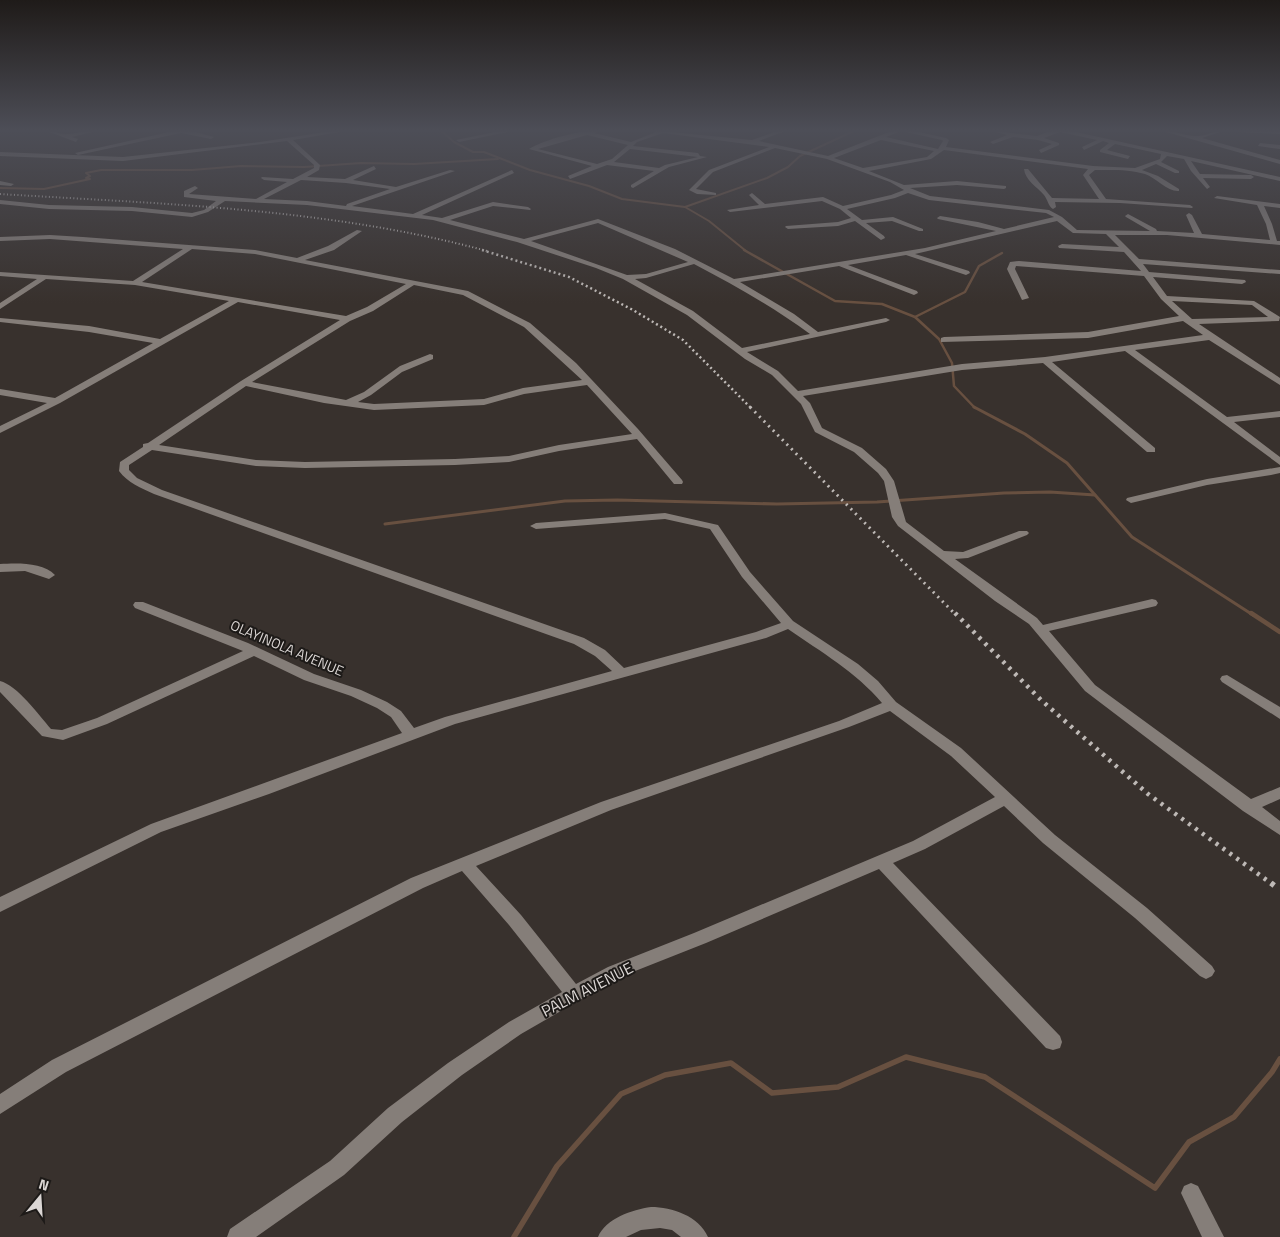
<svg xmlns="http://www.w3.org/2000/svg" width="1280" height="1237" font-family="'Titillium Web',sans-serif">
  <rect width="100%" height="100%" fill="#38312d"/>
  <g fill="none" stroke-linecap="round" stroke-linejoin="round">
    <g stroke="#685040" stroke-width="2">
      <path d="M440,130l14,12 19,10h11l46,18 59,16 33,13 63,8 24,14 37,30"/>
      <path d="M0,188l44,1 46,-10 -4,-1 4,-2 -4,-3 15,-3h91l49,-4 63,1 57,-4 53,1 84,-5"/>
      <path d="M685,207l82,-29 21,-11 12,-11 56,-26"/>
    </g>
    <g stroke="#685040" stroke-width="2.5">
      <path d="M744,250l91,51 47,3 33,13 24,22 13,24 2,23 21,22"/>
      <path d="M915,317l50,-25 14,-26 23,-13"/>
    </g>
    <g stroke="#685040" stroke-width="3">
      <path d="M974,407l51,27 42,29 65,74 121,78"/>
      <path d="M385,524l180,-23 52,-1 160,4 100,-2 127,-9 46,-1 45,3"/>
    </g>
    <path stroke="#685040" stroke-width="4.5" d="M1251,613l29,19"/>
    <path stroke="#685040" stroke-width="5.5" d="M514,1237l43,-71 64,-72 44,-19 66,-12 41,30 66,-6 68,-30 79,20 170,111 34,-46 45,-25 38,-45 8,-13"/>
    <g fill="#857e79" fill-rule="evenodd">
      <path d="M44,130c8,0 16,5 24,4 11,-1 21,-4 32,-4l-28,7 6,2 -2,3z"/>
      <path d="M178,130h10l26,7 -3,2 -30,-6 -103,22 -3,-2z"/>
      <path d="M338,130h13l-58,10 27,25 -1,5 -12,7 38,2 29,-13 2,3 -23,11 43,7 54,-17 5,1 -103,35 61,8 99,-44 2,3 -92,42 20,3 51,-16 35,5 3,2 -1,1 -37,-4 -43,14 74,19 74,-20 77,30 59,30 191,-31 71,-17 -58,-12 -1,-1 3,-2 38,6 26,7 50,-12 -8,-4 -117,-13 -21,-7 -13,5 -48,11 15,11 31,-3 30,12v2h-4l-27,-10 -26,2 18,13 1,2 -4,2 -26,-19 -17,5 -50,3 -3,-2 1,-1 52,-4 13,-4 -11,-9 -18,-8 -92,11 -3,-2 32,-5 -10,-10 3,-2 13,11 58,-7 20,9 48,-11 13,-5 -14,-8 -63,-23 -52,-11 -62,24 -17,17 20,4v2l-19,-1 -8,-4 20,-20 60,-23 -106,-14 -26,9 -4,4 65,7 2,3 7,1 -38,10 -36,21 -2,-1v-2l23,-14 -47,-6 -37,14 -2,-3 24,-10 -63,-17c16,-10 55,-20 75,-19l-10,3 37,9 25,-10 -5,-2 101,10 28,-10h8l-29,11 69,15 66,-26h16l36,8 3,2 -3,7 147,19 42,2 25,-9 1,-5 -46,-10 -8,6 23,6 -2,3 -28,-7v-2l9,-7 -6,-2 -19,9 -2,-3 15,-7 -37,-8 -16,6 15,5v2l-18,8 -2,-3 13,-6 -14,-4 -25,-3 -20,7 -3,-2 17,-7 -18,-5 48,6 15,-6h15l213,47v4l-89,-20 9,13 51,1 3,2 -3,2 -48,-1 7,9 -3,2 -16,-18 -7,-12 -17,-3 -6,6 18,9v2h-4l-19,-9 -14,6 16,6 21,13v2c-11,1 -23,-13 -34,-17 -16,-5 -34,-4 -50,-4l-6,5 17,24 84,6 3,2 -1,1 -72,-5 -65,-1 1,5 -3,2c-5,-3 -5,-9 -9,-14 -7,-8 -19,-15 -20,-26h4l24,29 47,1 -16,-24 5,-6 -144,-19 -13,9 -62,12 35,14 53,-4 49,5v2l-2,1 -47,-4 -47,3 20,8 119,14 13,7 15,13 73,1 -24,-14 -1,-1 3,-2 28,15 1,2 37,2 -8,-18 3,-2 3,2 10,19 68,6 -4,-16 -9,-19 -43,-7 3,-2 63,8v4l-16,-2 8,18 5,17h3v4l-113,-10h-52l24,24 141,11v4l-137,-10 6,8 96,8 1,2 -4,2 -89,-7 14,19 87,5 26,16 -1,4 -80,3 81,54v7l-71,-45 -74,10 92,67 53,-6v6l-46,5 46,35v8l-155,-114 -73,11 103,86v4h-8l-104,-89 -81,7 -159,26 7,7 12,25 40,20 24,21 8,12 12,41 38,29 19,1 56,-21h8l2,2 -2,2 -59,23 -13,1 82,59 6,7 109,-26 4,1 2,3 -2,3 -107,25 46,54 156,114 29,-12v12l-18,8 18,14v14l-37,-24 -158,-120 -56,-67 -34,-23 -97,-75 -6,-9 -8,-36 -6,-8 -24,-21 -39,-20 -14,-28 -29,-29 -27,-16 -58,-44 -64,-36 -27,-11 -79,-26 -84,-22 -126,-15 -82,-4 -17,11 -16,5 -60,-6 -83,-2 -49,-5v-4l49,5 83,2 60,6 12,-3 12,-9 -32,-4v-6l11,-5 3,2 -9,6 67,5 31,-17 -23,-2 -3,-2 1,-1 31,2 21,-11v-3l-27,-24 -164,20 -123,-5v-4l123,5 137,-15zM901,131l41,9 1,1 -5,8 -52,-12zM587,135l41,10 -16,14 -15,5 -59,-15zM881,140l53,11 -7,6 -64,11 -29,-10zM630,149l68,8 -33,8 -6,3 -45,-6zM301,180l45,3 44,6 -43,15 -1,2 -39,-5 -43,-2zM1057,221l16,12 33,1 13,13 -57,-3 -4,2 1,2 65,4 17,19 -122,-10 -9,1 -3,7 15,31 7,-2 -14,-29 1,-3 128,10 17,23 18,17 -91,16 -144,5 -3,1v4l147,-4 95,-17 20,14 -158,22 -83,7 -164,27 -20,-20 -31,-19 139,-30 4,-2 -4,-2 -68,14 -24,-18 -54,-32 99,-16 75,29 4,-2 -1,-2 -69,-26 58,-10 60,20 4,-2 -1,-2 -54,-17zM598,223l90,39 -42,12 -19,1 -96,-34zM694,264c40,21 79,43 116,70l-68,14 -49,-37 -58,-32 11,-1zM1172,301l80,4 16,12 -76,2z"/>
      <path d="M505,130h12l-58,12 -3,-2z"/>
      <path d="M1159,130c13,0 23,5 36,6 10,1 20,-6 31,-6l-24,8 78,22v4z"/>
      <path d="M1235,130h45v4l-42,-2z"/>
      <path d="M1260,143l20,2v4l-22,-3z"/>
      <path d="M0,181l14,3 -3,2 -11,-1z"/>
      <path d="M357,230l5,1 -28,19 -29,10 163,31 62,32 46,40 62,66 44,51 1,2 -1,2h-8l-37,-45 -78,12 -50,11 -54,3 -150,3 -49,-2 -104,-16 -23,15v5l8,8 25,12 422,148 21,12 19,18 132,-36 25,-9 -39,-46 -32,-48 -45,-10 -129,10 -6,-3 6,-3 129,-10 53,12 32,47 43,49 65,43 20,17 18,21 65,46 94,87 92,73 65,58 3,5 -3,5 -6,3 -6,-3 -65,-58 -92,-75 -39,-37 -79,43 -32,14 167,173 2,6 -2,6 -7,2 -7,-2 -167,-179 -173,74 -86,34 -40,23 -59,34 -59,41 -60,47 -58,53 -88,62h-29l3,-8 100,-68 58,-53 60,-45 61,-41 53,-30 -53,-67 -47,-54 -39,17 -357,184 -66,42v-20l52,-34 359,-182 190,-76 238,-81 43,-18c-26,-31 -61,-51 -94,-74l-22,9 -311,86 -186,70 -108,38 -161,80v-15l151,-73 251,-91 -11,-16 -14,-9 -26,-12 -47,-16 -50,-24 -147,68 -44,16 -21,-4 -42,-44v-11c17,4 39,34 51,48l11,1 35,-12 146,-67 -108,-43 -2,-3 2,-3h8l105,41 66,31 47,16 26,12 14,9 13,17 31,-11 167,-46 -17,-15 -21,-12 -420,-150c-13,-6 -26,-11 -35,-23l1,-9 23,-15v-3l5,-1 93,-62 99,-61 -102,-18 -178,101 -60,30v-7l47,-23 -47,-8v-6l55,9 98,-55 -64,-11 -89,-10v-4l89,8 71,13 69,-38 -94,-16 -89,-6 -46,30v-6l37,-24 -37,-3v-4l133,9 50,-32 -133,-10 -50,2v-4l50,-2 33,2 172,13 42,8 31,-12zM192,249l63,5 151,30 -39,23 -21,9 -204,-34zM414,285l49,10 61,32 58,53 -59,8 -39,11 -110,5 -16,-2 13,-7 31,-23 31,-13v-4l-3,-1 -30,12 -36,26 -18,8 -94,-18 98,-61 23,-10zM587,385l45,49 -73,11 -50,11 -54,3 -150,3 -49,-2 -97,-15 87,-59 78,17 50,7 110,-5 40,-11zM890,711l61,45 44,41 -82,44 -219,92 -86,34 -32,17 -55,-69 -45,-49 135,-56 238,-83z"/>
      <path d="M1280,467v6l-9,2 -64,10 -76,18 -5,-3 1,-2 80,-19z"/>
      <path d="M0,564c17,-1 43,-2 55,11l-6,4 -24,-8 -25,1z"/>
      <path d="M1227,675l53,32v12l-58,-37 -2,-3 2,-3z"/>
      <path d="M1191,1183l7,3 26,51h-22l-21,-44 3,-7z"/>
      <path d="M651,1207c21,0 48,9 57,30h-27l-9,-7 -12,-2 -19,2 -15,7h-28c8,-19 34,-27 53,-30z"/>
    </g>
    <path stroke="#beb9b6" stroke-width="2" stroke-dasharray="1 2.5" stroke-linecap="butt" d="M0,194c163,10 328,14 487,57"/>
    <path stroke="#beb9b6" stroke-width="2.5" stroke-dasharray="2 3" stroke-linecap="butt" d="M482,250l87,27 64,33 50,30 68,68"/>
    <path stroke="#beb9b6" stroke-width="3" stroke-dasharray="2 4.5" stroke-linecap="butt" d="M750,407l206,208"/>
    <path stroke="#beb9b6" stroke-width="4.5" stroke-dasharray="3 5.5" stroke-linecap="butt" d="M955,613l86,87 107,94 124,90"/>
    <path stroke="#beb9b6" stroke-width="5.5" stroke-dasharray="4 8" stroke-linecap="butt" d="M1271,883l9,7"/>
  </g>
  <linearGradient id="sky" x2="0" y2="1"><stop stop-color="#1f1b19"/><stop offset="0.43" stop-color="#4d4e57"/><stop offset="1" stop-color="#4d4e57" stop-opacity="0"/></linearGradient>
  <rect width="1280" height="303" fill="url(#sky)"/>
  <g text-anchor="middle" stroke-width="4" stroke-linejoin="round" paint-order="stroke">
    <g font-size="14" fill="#dbd6d4" stroke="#1d1a18">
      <text transform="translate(287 648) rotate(23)" y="5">OLAYINOLA AVENUE</text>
    </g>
    <g font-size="16" fill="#dbd6d4" stroke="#1d1a18">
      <text transform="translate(587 989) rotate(-27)" y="6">PALM AVENUE</text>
    </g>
  </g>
  <g transform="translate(40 1197) rotate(18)" stroke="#1d1a18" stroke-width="4" paint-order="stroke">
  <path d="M0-4L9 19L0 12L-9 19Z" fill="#dbd6d4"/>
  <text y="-8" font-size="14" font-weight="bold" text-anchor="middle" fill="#dbd6d4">N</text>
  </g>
</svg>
